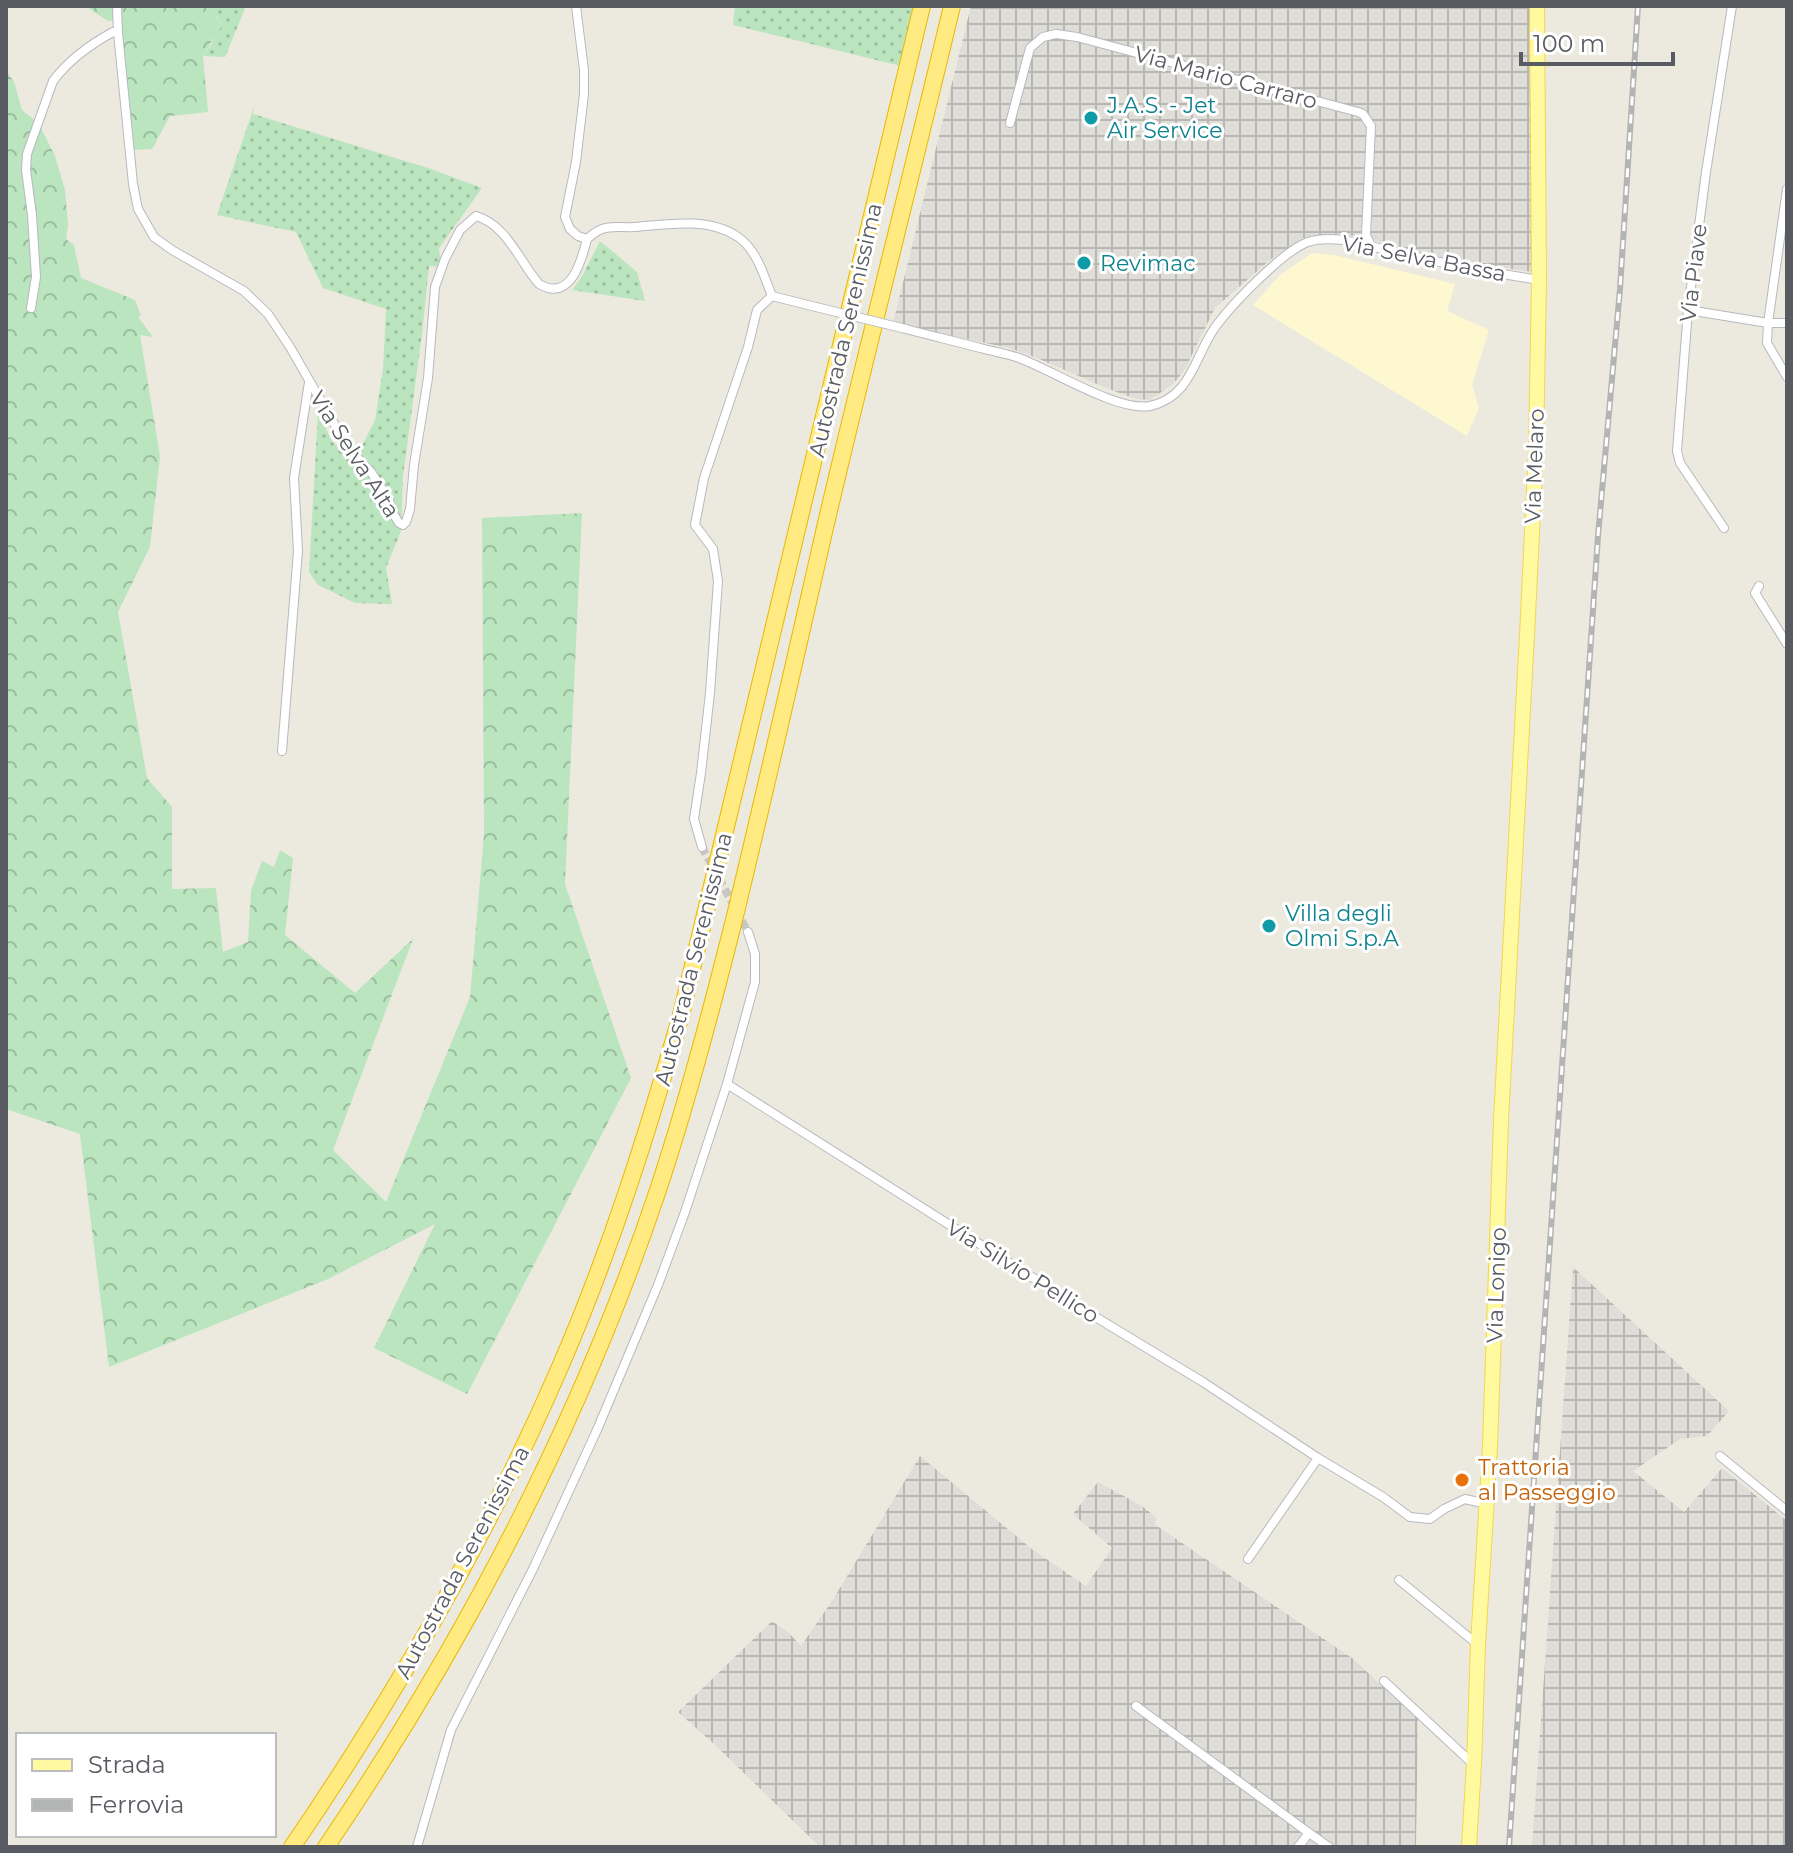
<svg xmlns="http://www.w3.org/2000/svg" width="1793" height="1853" font-family="Montserrat,sans-serif">
  <defs>
    <pattern id="industrial-grid" width="8" height="8" patternUnits="userSpaceOnUse" patternTransform="scale(2)"><rect width="8" height="8" fill="#dfddd7"/><path d="M0 4h8M4 0v8" fill="none" stroke="#b8b6b2"/></pattern>
    <pattern id="grass-dots" width="8" height="8" patternUnits="userSpaceOnUse" patternTransform="scale(2)"><rect width="8" height="8" fill="#bae5be"/><path d="M2 2h.1M6 6h.1" fill="none" stroke="#9abd9e" stroke-width="1.8" stroke-linecap="round"/></pattern>
    <pattern id="forest-crowns" width="20" height="18" patternUnits="userSpaceOnUse" patternTransform="scale(2)"><rect width="20" height="18" fill="#bae5be"/><path d="M2 6a3 3 0 1 1 6 0M12 15a3 3 0 1 1 6 0" fill="none" stroke="#9abd9e"/></pattern>
  </defs>
  <rect width="100%" height="100%" fill="#eceadf"/>
  <path fill="#fef8d1" d="M1312,253l22,2 121,29 -8,27 42,19 -17,55 7,23 -12,28 -214,-131 27,-30z"/>
  <g fill="url(#industrial-grid)">
    <path d="M971,6h569l-2,267 -104,-16 -72,-20 -24,-3 -35,4 -33,22 -55,48 -31,63 -11,13 -23,16 -14,-1 -30,-11 -69,-30 -28,-10 -116,-25z"/>
    <path d="M1573,1267l156,144 -22,25 -27,3 -47,32 51,41 38,-44 65,53v326h-255z"/>
    <path d="M920,1456l113,94 53,36 26,-38 -39,-34 25,-32 44,24 15,12 -3,6 198,134 66,61 -2,128h-596l-105,-102 -37,-33 94,-91 18,13 11,12 31,-45z"/>
  </g>
  <g fill="url(#grass-dots)">
    <path d="M214,6h32l-21,51 -22,-1 8,-11 9,-23 -7,-11z"/>
    <path d="M735,6h181l-15,60 -168,-41z"/>
    <path d="M254,107l-1,7 178,55 51,19 -43,60 2,19 -12,-1 -7,68 -19,142 -2,55 -15,37 6,36 -37,-1 -37,-18 -9,-13 9,-159 14,28 21,23 22,-44 8,-51 3,-60 -63,-21 -27,-56 -79,-17z"/>
    <path d="M600,241l37,31 8,29 -73,-11 9,-12z"/>
  </g>
  <g fill="url(#forest-crowns)">
    <path d="M88,6h126l-1,5 9,16c-9,7 -12,20 -19,29l5,56 -38,4 -18,33 -22,1 -14,-130 -8,1 -20,-13z"/>
    <path d="M6,70l8,12 8,28 17,14 16,32 10,34 3,35 -2,14 8,6 7,33 54,22 6,16 -3,1 15,20 -13,-2 20,121 -10,91 -32,65 29,166 25,29v82l44,-1 7,64 25,-10 3,-51 11,-30 12,6 6,-17 13,8 -8,77 70,58 58,-54 -80,211 53,52 84,-205 14,-163 -2,-316 100,-5 -17,371 66,194 -164,316 -93,-46 61,-124 -107,55 -219,88 -29,-233 -74,-25z"/>
  </g>
  <g fill="none" stroke-linecap="round" stroke-linejoin="round">
    <path stroke="#c7c6c0" stroke-width="8" stroke-dasharray="8 4" stroke-linecap="butt" d="M702,847l46,85"/>
    <g stroke="#b7b9bf" stroke-width="10">
      <g id="street">
        <path d="M117,6l1,27 15,151 5,25 16,28 18,13 72,41 24,23 22,33 58,101 23,24 17,26 6,17 5,8 4,2 3,-3 4,-13 4,-44 14,-87 7,-91 10,-28 15,-29 16,-14c31,9 43,45 63,68 31,18 42,-21 48,-45"/>
        <path d="M576,6l8,64v24l-8,68 -11,55 5,12 8,7 9,3c5,-4 9,-8 15,-10 11,-4 21,-1 32,-2 33,-3 75,-10 104,10 19,13 26,39 34,59l44,11"/>
        <path d="M1010,123l20,-75 13,-11 13,-3 21,3 281,75 5,2 8,12 -5,109 6,13h3"/>
        <path d="M1787,189l-19,134 -1,20 20,34"/>
        <path d="M31,308l5,-31 -4,-62 -6,-45 1,-16 26,-73c15,-20 38,-37 60,-49l5,1"/>
        <path d="M1688,310l80,13h19"/>
        <path d="M906,329c26,7 52,13 78,20 12,3 24,5 35,9 33,12 99,54 131,48 41,-9 44,-48 64,-77 15,-22 69,-78 94,-87 11,-4 24,-3 36,-2l122,28 73,12"/>
        <path d="M1724,528l-44,-65 -3,-12 11,-141 18,-138 26,-166"/>
        <path d="M1759,586l-4,7 32,51"/>
        <path d="M282,751l16,-200 -4,-73 15,-96"/>
        <path d="M702,847l-8,-28 7,-46 9,-80 8,-112 -5,-32 -18,-24 9,-47 44,-131 9,-37 15,-14"/>
        <path d="M727,1084l357,226 119,72 115,76 65,39 27,20 20,2 14,-10 21,-10 22,5"/>
        <path d="M1720,1456l67,55"/>
        <path d="M1248,1559l70,-101"/>
        <path d="M1399,1580l78,64"/>
        <path d="M1384,1681l89,83"/>
        <path d="M1136,1706l173,127"/>
        <path d="M417,1847l34,-117 82,-161 64,-139 61,-145 27,-73 42,-128 28,-102v-28l-7,-22"/>
        <path d="M1298,1847l11,-14 20,14"/>
      </g>
    </g>
    <g stroke="#f4d550" stroke-width="16">
      <path id="primary" d="M1469,1847l5,-83 4,-120 12,-197 11,-327 27,-504 8,-168 3,-168 -2,-274"/>
    </g>
    <g stroke="#eab700" stroke-width="18">
      <g id="highway">
        <path d="M292,1847c104,-152 195,-311 268,-480 50,-115 88,-235 122,-356l240,-1005"/>
        <path d="M326,1847c139,-205 253,-421 332,-657 30,-90 54,-182 77,-274 31,-128 60,-256 89,-384 41,-176 86,-350 128,-526"/>
      </g>
    </g>
    <use href="#street" stroke="#fff" stroke-width="8"/>
    <use href="#primary" stroke="#fff9a0" stroke-width="14"/>
    <use href="#highway" stroke="#ffeb82" stroke-width="16"/>
    <g stroke="#b3b4b4" stroke-width="6">
      <path id="rail" d="M1509,1847l89,-1311 22,-247 18,-283"/>
    </g>
    <use href="#rail" stroke="#fff" stroke-width="3" stroke-dasharray="9" stroke-linecap="butt"/>
    <g stroke="#b7b9bf" stroke-width="10" stroke-linecap="butt">
      <path id="street-bridge" d="M816,307l90,22"/>
    </g>
    <use href="#street-bridge" stroke="#fff" stroke-width="8"/>
  </g>
  <g fill="#0f9aa8" stroke="#fff" stroke-width="3">
    <circle cx="1091" cy="118" r="8"/>
    <circle cx="1084" cy="263" r="8"/>
    <circle cx="1269" cy="926" r="8"/>
  </g>
  <circle fill="#e8710a" stroke="#fff" stroke-width="3" cx="1462" cy="1480" r="8"/>
  <g text-anchor="middle" stroke-width="6" stroke-linejoin="round" paint-order="stroke">
    <g font-size="22" fill="#585b61" stroke="#fff">
      <text transform="translate(1226 77) rotate(15)" y="8">Via Mario Carraro</text>
      <text transform="translate(1424 258) rotate(11)" y="8">Via Selva Bassa</text>
      <text transform="translate(1693 273) rotate(-83)" y="8">Via Piave</text>
      <text transform="translate(845 330) rotate(-77)" y="8">Autostrada Serenissima</text>
      <text transform="translate(355 454) rotate(57)" y="8">Via Selva Alta</text>
      <text transform="translate(1534 466) rotate(-88)" y="8">Via Melaro</text>
      <text transform="translate(693 959) rotate(-76)" y="8">Autostrada Serenissima</text>
      <text transform="translate(1023 1271) rotate(32)" y="8">Via Silvio Pellico</text>
      <text transform="translate(1496 1285) rotate(-88)" y="8">Via Lonigo</text>
      <text transform="translate(462 1562) rotate(-62)" y="8">Autostrada Serenissima</text>
    </g>
    <g font-size="22" fill="#0d838f" stroke="#fff" text-anchor="start">
      <text x="1107" y="113">J.A.S. - Jet<tspan x="1107" dy="25">Air Service</tspan></text>
      <text x="1100" y="271">Revimac</text>
      <text x="1285" y="921">Villa degli<tspan x="1285" dy="25">Olmi S.p.A</tspan></text>
    </g>
    <g font-size="22" fill="#c56008" stroke="#fff" text-anchor="start">
      <text x="1478" y="1475">Trattoria<tspan x="1478" dy="25">al Passeggio</tspan></text>
    </g>
  </g>
  <rect width="1793" height="1853" fill="none" stroke="#585b61" stroke-width="16"/>
  <rect x="16" y="1733" width="260" height="104" fill="#ffffff" stroke="#bcbdc0" stroke-width="2"/>
  <rect x="32" y="1759" width="40" height="12" fill="#fff9a0" stroke="#bcbdc0" stroke-width="2"/>
  <text x="88" y="1773" font-size="24" fill="#585b61">Strada</text>
  <rect x="32" y="1799" width="40" height="12" fill="#b3b4b4" stroke="#bcbdc0" stroke-width="2"/>
  <text x="88" y="1813" font-size="24" fill="#585b61">Ferrovia</text>
  <path d="M1521 52v12h152v-12" fill="none" stroke="#585b61" stroke-width="4"/>
  <text x="1533" y="52" font-size="24" fill="#585b61" stroke="#ffffff" stroke-width="6" paint-order="stroke">100 m</text>
</svg>
